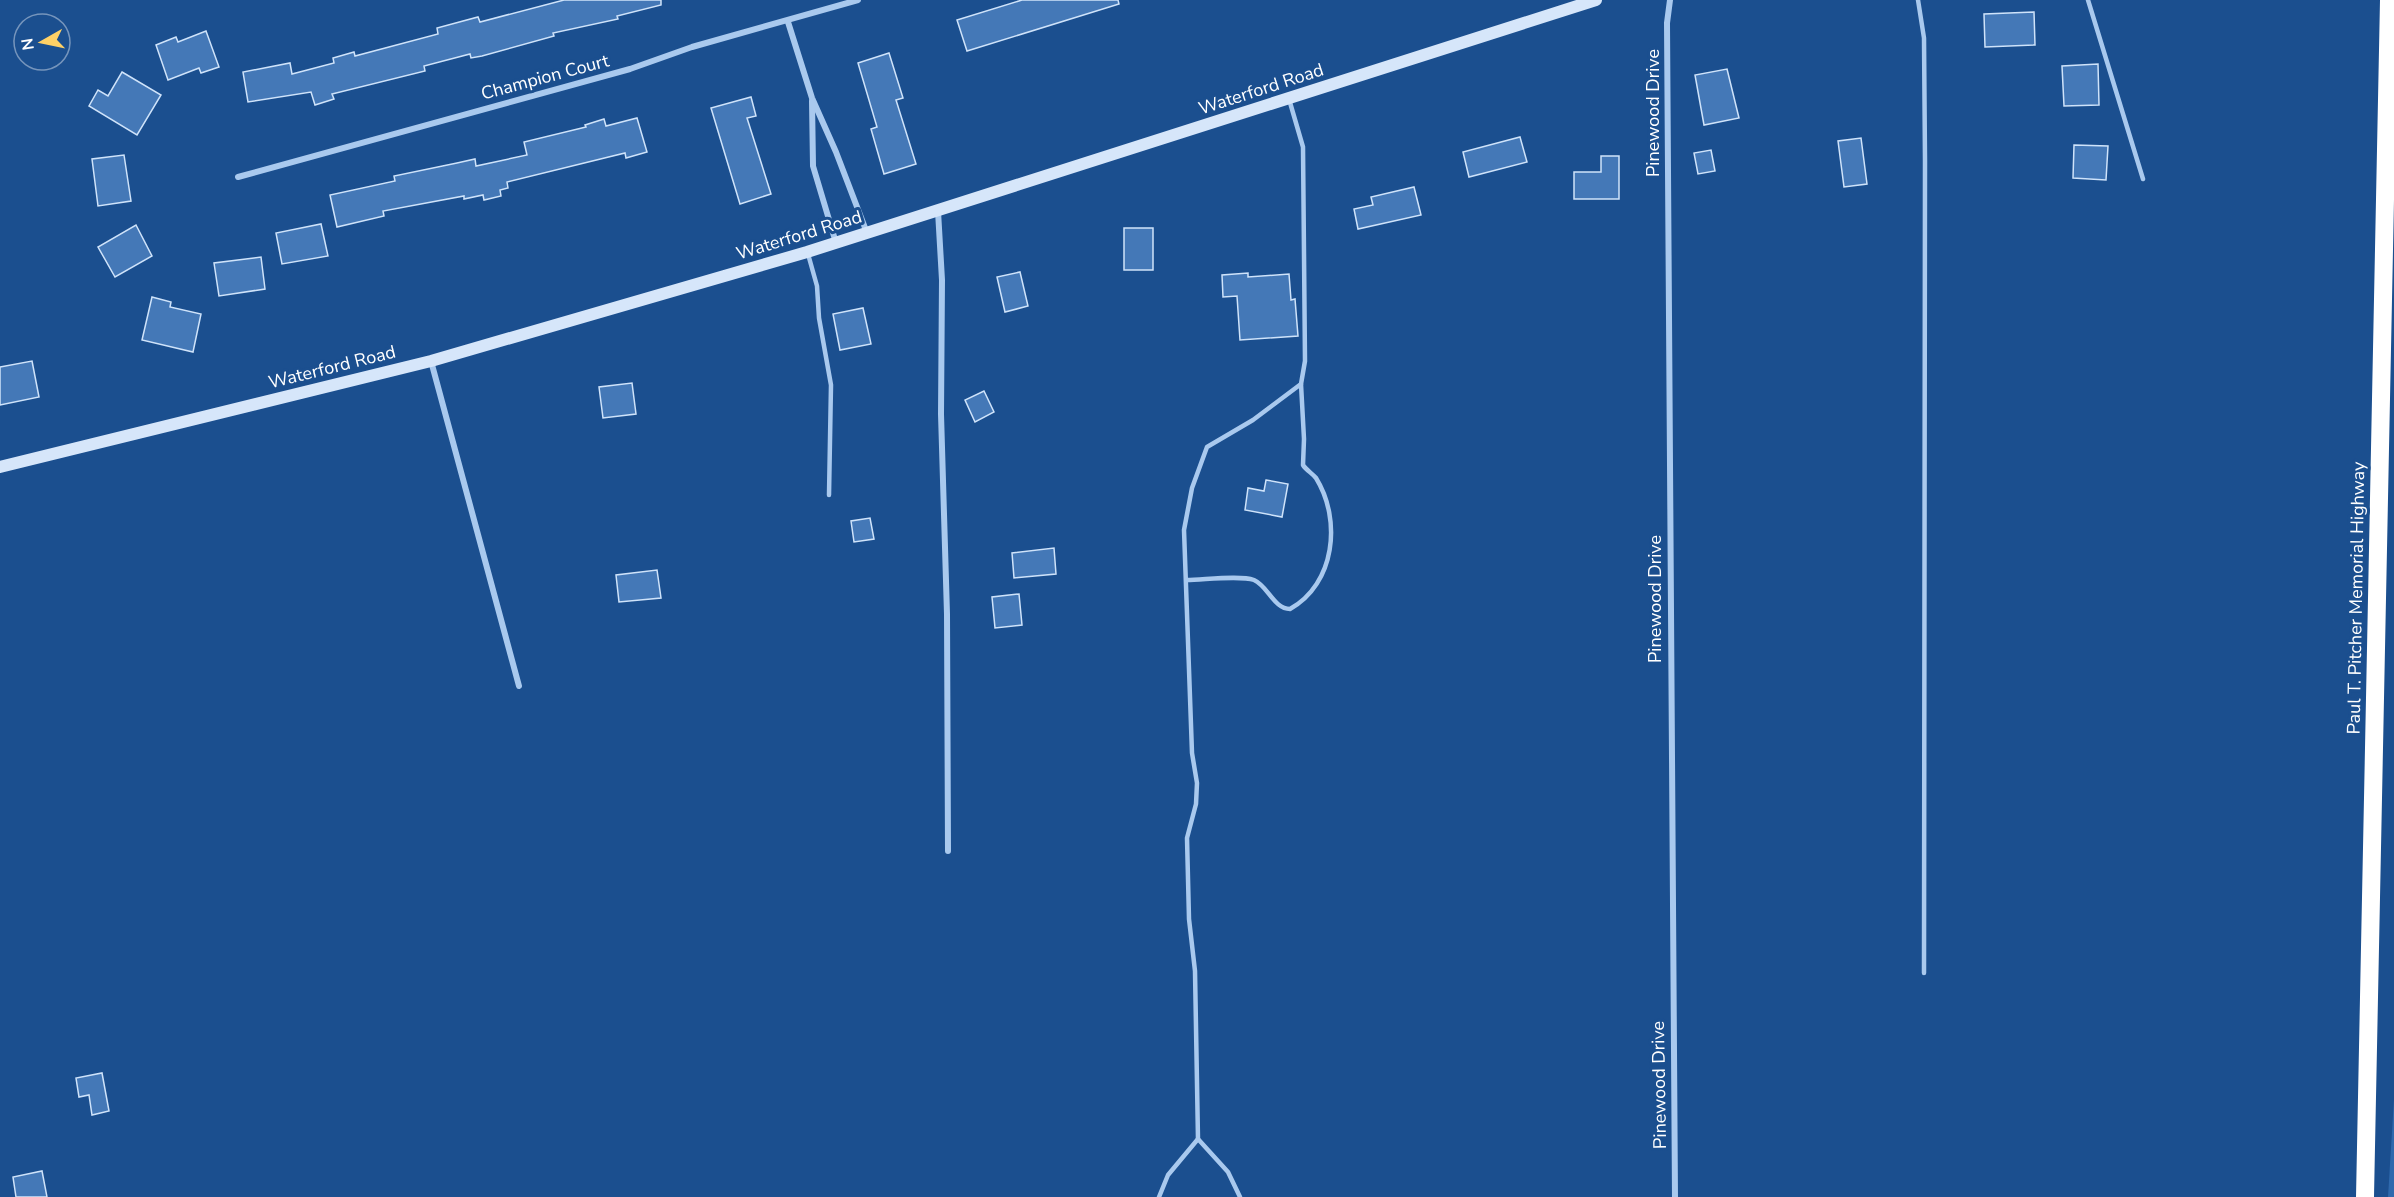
<svg xmlns="http://www.w3.org/2000/svg" width="2394" height="1197" font-family="'Nunito Sans',sans-serif">
  <rect width="100%" height="100%" fill="#1b4f8f"/>
  <path fill="#2e69ad" d="M2394,1099v98h-6z"/>
  <g fill="#4478b7" stroke="#cfe3fa" stroke-width="1.5">
    <path d="M564,0h97v5l-44,11 1,3 -65,14 1,3 -72,20 -11,2 -1,-4 -46,12 1,5 -93,23 2,5 -19,6 -4,-13 -63,10 -5,-30 47,-9 2,11 42,-11 -1,-5 21,-6 1,4 83,-22 -1,-6 41,-11 2,5z"/>
    <path d="M1022,0h96l1,4 -152,47 -10,-31z"/>
    <path d="M2034,12l1,33 -50,2 -1,-33z"/>
    <path d="M206,31l13,36 -18,6 -2,-5 -31,12 -12,-35 20,-8 2,5z"/>
    <path d="M889,53l14,45 -7,2 20,64 -32,10 -13,-45 6,-2 -19,-64z"/>
    <path d="M2098,64l1,41 -35,1 -2,-40z"/>
    <path d="M1727,69l12,49 -35,7 -9,-50z"/>
    <path d="M122,72l39,23 -24,40 -48,-29 9,-16 10,6z"/>
    <path d="M751,97l5,19 -9,2 24,76 -31,10 -29,-96z"/>
    <path d="M637,118l10,34 -21,6 -1,-5 -118,29 1,6 -8,2 1,6 -17,4 -1,-5 -19,4v-3l-81,15 1,5 -47,11 -7,-32 65,-14 -1,-5 63,-13 18,-4 1,7 51,-11 -3,-13 62,-15 -1,-2 19,-6 2,7z"/>
    <path d="M1520,137l7,25 -58,15 -6,-25z"/>
    <path d="M1861,138l6,46 -23,3 -6,-46z"/>
    <path d="M2074,145l34,1 -2,34 -33,-2z"/>
    <path d="M1711,150l4,21 -17,3 -4,-21z"/>
    <path d="M124,155l7,46 -33,5 -6,-47z"/>
    <path d="M1601,156h18v43h-45v-27h27z"/>
    <path d="M1414,187l7,28 -63,14 -4,-20 19,-4 -2,-8z"/>
    <path d="M321,224l7,32 -46,8 -6,-31z"/>
    <path d="M136,225l16,31 -37,21 -17,-30z"/>
    <rect x="1124" y="228" width="29" height="42"/>
    <path d="M261,257l4,32 -46,7 -5,-33z"/>
    <path d="M1020,272l8,34 -23,6 -8,-35z"/>
    <path d="M1248,273v4l41,-3 2,26 4,-1 3,37 -58,4 -3,-44 -14,1 -1,-22z"/>
    <path d="M152,297l19,5 -1,5 31,7 -8,38 -51,-12z"/>
    <path d="M863,308l8,36 -31,6 -7,-36z"/>
    <path d="M32,361l7,36 -39,8v-38z"/>
    <path d="M632,383l4,31 -33,4 -4,-31z"/>
    <path d="M984,391l10,21 -19,10 -10,-22z"/>
    <path d="M1266,480l22,4 -6,33 -37,-7 3,-22 16,3z"/>
    <path d="M870,518l4,21 -20,3 -3,-21z"/>
    <path d="M1054,548l2,26 -42,4 -2,-25z"/>
    <path d="M657,570l4,28 -42,4 -3,-27z"/>
    <path d="M1019,594l3,31 -27,3 -3,-31z"/>
    <path d="M102,1073l7,38 -17,4 -3,-20 -10,2 -3,-19z"/>
    <path d="M42,1171l5,26h-31l-3,-20z"/>
  </g>
  <g fill="none" stroke-linecap="round" stroke-linejoin="round">
    <g stroke="#a9c9ee" stroke-width="4.5">
      <path d="M1918,0l6,38 1,123 -1,812"/>
      <path d="M2088,0l55,179"/>
      <path d="M808,254l9,32 2,32 12,67 -2,110"/>
      <path d="M1187,580c16,0 53,-5 67,0 14,6 20,29 36,29 45,-25 52,-89 26,-131 -4,-5 -10,-8 -13,-13l1,-26 -3,-55"/>
      <path d="M1198,1139l30,33 12,25"/>
      <path d="M1159,1197l9,-22 30,-36 -3,-168 -6,-52 -2,-81 9,-34 1,-21 -5,-30 -8,-223 8,-42 15,-41 46,-27 48,-36 4,-23 -2,-214 -14,-48"/>
    </g>
    <g stroke="#a9c9ee" stroke-width="6">
      <path d="M1670,0l-3,23 8,1174"/>
      <path d="M788,22l24,76 24,54 31,81"/>
      <path d="M812,101l1,65 23,77"/>
      <path d="M238,177l392,-108 62,-22 166,-47"/>
      <path d="M938,211l4,69 -1,134 6,200 1,237"/>
      <path d="M431,361l88,325"/>
    </g>
    <path stroke="#d6e6fa" stroke-width="12" d="M0,467l431,-106 376,-109 789,-252"/>
    <path stroke="#fff" stroke-width="18" d="M2365,1197l24,-1197"/>
  </g>
  <g text-anchor="middle" stroke-width="6" stroke-linejoin="round" paint-order="stroke">
    <g font-size="18" fill="#fff" stroke="#1b4f8f">
      <text transform="translate(545 77) rotate(-15)" y="6">Champion Court</text>
      <text transform="translate(1261 89) rotate(-18)" y="6">Waterford Road</text>
      <text transform="translate(1653 113) rotate(-90)" y="6">Pinewood Drive</text>
      <text transform="translate(799 235) rotate(-17)" y="6">Waterford Road</text>
      <text transform="translate(332 367) rotate(-14)" y="6">Waterford Road</text>
      <text transform="translate(2356 598) rotate(-89)" y="6">Paul T. Pitcher Memorial Highway</text>
      <text transform="translate(1655 599) rotate(-90)" y="6">Pinewood Drive</text>
      <text transform="translate(1659 1085) rotate(-91)" y="6">Pinewood Drive</text>
    </g>
  </g>
  <g transform="translate(42 42) rotate(261)"><circle r="28" fill="#1b4f8f" stroke="#7695bc" stroke-width="1.5"/>
  <path d="M0-4.5L10 22L0 15L-10 22Z" fill="#ffd166"/>
  <text y="-9" font-size="16" font-weight="bold" text-anchor="middle" fill="#ffffff">N</text>
  </g>
</svg>
